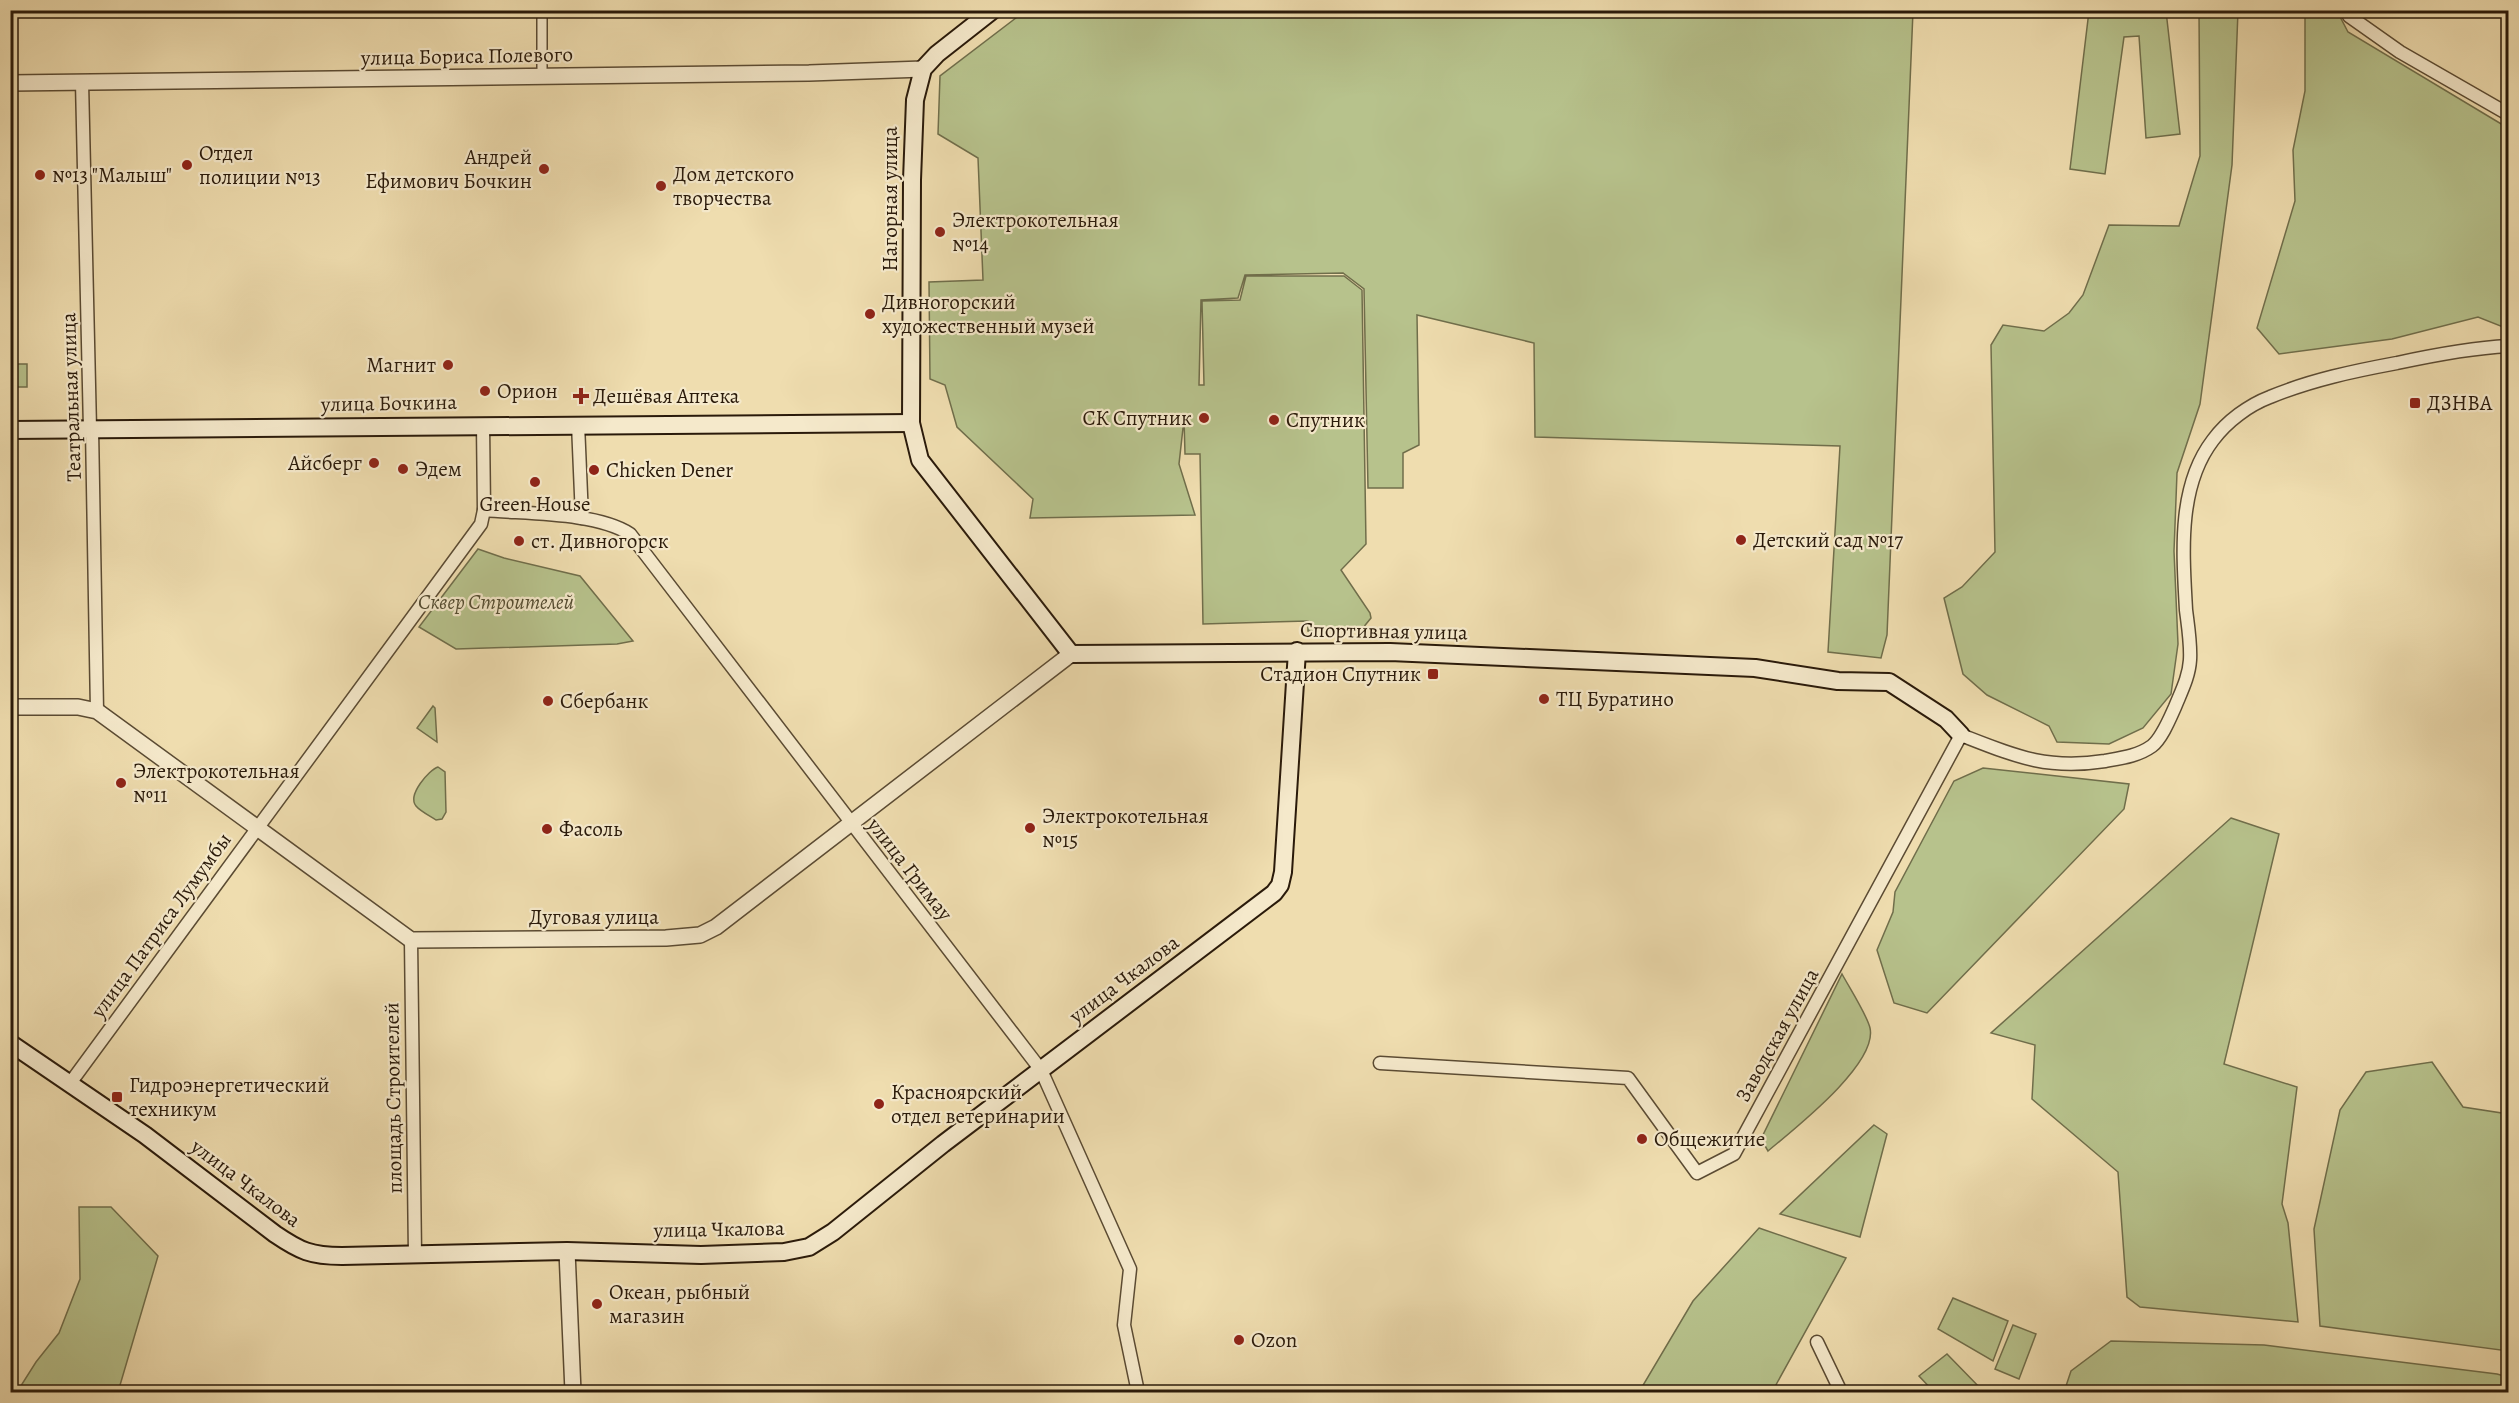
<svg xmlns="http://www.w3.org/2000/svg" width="2519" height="1403" font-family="Alegreya,serif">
  <rect width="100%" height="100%" fill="#efddaf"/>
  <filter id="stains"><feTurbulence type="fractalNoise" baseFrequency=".00333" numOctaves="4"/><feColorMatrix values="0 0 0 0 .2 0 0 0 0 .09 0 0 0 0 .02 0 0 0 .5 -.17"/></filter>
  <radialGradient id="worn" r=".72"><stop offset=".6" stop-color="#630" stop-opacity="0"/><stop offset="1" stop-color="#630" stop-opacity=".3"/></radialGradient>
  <g fill="#b7c28c" stroke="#706e4b" stroke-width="1.5">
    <path d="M1025,11h888l-26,624 -6,23 -53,-6 12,-206 -305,-9 -1,-94 -117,-28 2,130 -16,8v35h-35l-4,-199 -21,-16 -98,2 -7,23 -37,2 -2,85h5l-2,-84 38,-1 6,-24h98l18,14 4,254 -25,26 29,43 1,5 -9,11 -54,2v-10l-105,3 -3,-170h-15l-1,-35 -5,45 16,51 -165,3 3,-19 -76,-72 -12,-42 -15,-6 -1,-97 54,-2 -5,-122 -40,-24 2,-58z"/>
    <path d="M2089,11h77l14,123 -34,4 -7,-102 -15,1 -19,137 -35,-5z"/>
    <path d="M2199,11h39l-6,154 -32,239 -23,69 -3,78 4,93 -7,50 -28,34 -34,16 -52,-2 -8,-16 -62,-31 -24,-21 -19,-76 18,-11 33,-35 -4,-207 12,-20 41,6 25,-18 14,-18 26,-70 70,1 21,-70z"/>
    <path d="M2305,11h32l11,21 160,96v201l-30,-12 -86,22 -113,15 -22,-26 38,-127 -2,-51 12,-59z"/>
    <rect x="11" y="364" width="16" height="23"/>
    <path d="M478,549l26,9 76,18 53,65 -16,3 -161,5 -37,-22z"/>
    <path d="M433,706l2,2 2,34 -20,-14z"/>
    <path d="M438,767l7,5 1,40 -4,7 -6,1c-6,-4 -16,-9 -20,-14 -9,-11 13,-36 22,-39z"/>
    <path d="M1983,768l146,16 -5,25 -197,204 -33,-10 -17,-53 16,-38 2,-20 59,-111z"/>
    <path d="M2231,818l48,16 -55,230 73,23 -15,117 6,19 10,99 -158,-15 -13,-10 -9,-125 -86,-73 3,-54 -44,-12z"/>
    <path d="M1842,974c7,13 25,41 28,54 8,36 -76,101 -102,123l-7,-12z"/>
    <path d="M2432,1062l31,45 45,7v237l-188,-25 -6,-97 26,-119 26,-38z"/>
    <path d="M1874,1125l13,9 -27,103 -80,-23z"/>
    <path d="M79,1207h32l47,49 -40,136h-101l19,-30 23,-29 21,-54z"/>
    <path d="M1759,1228l87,30 -74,134h-133l54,-91z"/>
    <path d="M1953,1298l55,23 -15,40 -55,-32z"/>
    <path d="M2013,1325l23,9 -17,45 -24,-10z"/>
    <path d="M2111,1341l153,4 233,29 11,3v15h-444l7,-21z"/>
    <path d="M1947,1354l37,38h-50l-15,-16z"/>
  </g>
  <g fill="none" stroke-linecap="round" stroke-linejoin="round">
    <g stroke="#5b4b33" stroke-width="12">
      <path id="pedestrian" d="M542,77v-67"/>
    </g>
    <g stroke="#5b4b33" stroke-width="15">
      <g id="minor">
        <path d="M2346,10l3,6 51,36 108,62"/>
        <path d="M82,82l8,347h2l5,282"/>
        <path d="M578,424l4,94"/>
        <path d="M484,510c42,4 112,2 146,24l411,536 89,199 -6,56 14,67"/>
        <path d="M411,940l4,315"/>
        <path d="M1380,1063l248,15 69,95 37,-19 227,-419c54,21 85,35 144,26 17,-3 33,-5 47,-15 10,-8 18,-28 23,-39 6,-15 14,-30 15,-47 1,-16 -2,-34 -4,-50 -3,-56 -9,-123 27,-170 14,-19 36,-35 57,-43 41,-17 84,-26 127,-34 37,-8 74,-15 111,-17"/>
        <path d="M71,1082l410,-558 3,-14 -1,-85"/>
        <path d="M1817,1342l24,50"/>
      </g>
    </g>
    <g stroke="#5b4b33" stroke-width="18">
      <g id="tertiary">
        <path d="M10,83l799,-10 114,-4"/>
        <path d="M10,707h68l19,4 314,229 255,-2 34,-3 16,-8 355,-273"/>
        <path d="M567,1251l6,141"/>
      </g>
    </g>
    <g stroke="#2a1a0a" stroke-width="20">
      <g id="secondary">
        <path d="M993,10l-56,44 -14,15 -8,31 -3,80 -1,243 9,37 151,194 319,-2 365,16 83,13 51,1 57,37 15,16"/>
        <path d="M10,430l901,-7"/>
        <path d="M10,1043l135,92 130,99c25,17 36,22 67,22l225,-5 134,4 83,-3 25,-5 24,-15 110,-88 331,-251 6,-8 3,-13 14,-221"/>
      </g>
    </g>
    <use href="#pedestrian" stroke="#f5e9cb" stroke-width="9"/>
    <use href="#minor" stroke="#f5e9cb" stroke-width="12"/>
    <use href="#tertiary" stroke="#f5e9cb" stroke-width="15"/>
    <use href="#secondary" stroke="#f5e9cb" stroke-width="16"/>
  </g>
  <g fill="#8f2418" stroke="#f5e9cb" stroke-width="2">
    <circle cx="187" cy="165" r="6"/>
    <circle cx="544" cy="169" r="6"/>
    <circle cx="40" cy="175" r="6"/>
    <circle cx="661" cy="186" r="6"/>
    <circle cx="940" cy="232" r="6"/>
    <circle cx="870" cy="314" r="6"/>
    <circle cx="448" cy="365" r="6"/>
    <circle cx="485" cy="391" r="6"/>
    <path d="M578 387h6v6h6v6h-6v6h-6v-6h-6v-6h6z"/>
    <rect x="2409" y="397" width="12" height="12" rx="3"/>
    <circle cx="1204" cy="418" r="6"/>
    <circle cx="1274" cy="420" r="6"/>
    <circle cx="374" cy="463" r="6"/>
    <circle cx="403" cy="469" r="6"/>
    <circle cx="594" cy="470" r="6"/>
    <circle cx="535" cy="482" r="6"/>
    <circle cx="1741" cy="540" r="6"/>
    <circle cx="519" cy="541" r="6"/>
    <rect x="1427" y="668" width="12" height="12" rx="3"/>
    <circle cx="1544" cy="699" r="6"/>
    <circle cx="548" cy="701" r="6"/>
    <circle cx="121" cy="783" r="6"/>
    <circle cx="1030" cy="828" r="6"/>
    <circle cx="547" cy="829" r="6"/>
    <rect x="111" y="1091" width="12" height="12" rx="3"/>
    <circle cx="879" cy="1104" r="6"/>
    <circle cx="1642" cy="1139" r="6"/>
    <circle cx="597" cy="1304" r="6"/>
    <circle cx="1239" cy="1340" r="6"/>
  </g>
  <g text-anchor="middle" stroke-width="4.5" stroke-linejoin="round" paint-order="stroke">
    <g font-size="21" fill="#2a1a0a" stroke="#f5e9cb">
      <text transform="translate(467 56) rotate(-1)" y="7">улица Бориса Полевого</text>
      <text transform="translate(890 199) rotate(-90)" y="7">Нагорная улица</text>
      <text transform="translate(71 397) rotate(-92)" y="7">Театральная улица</text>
      <text transform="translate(389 403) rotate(-1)" y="7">улица Бочкина</text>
      <text transform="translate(1384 631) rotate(1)" y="7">Спортивная улица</text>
      <text transform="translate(910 869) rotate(52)" y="7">улица Гримау</text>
      <text x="594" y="924">Дуговая улица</text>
      <text transform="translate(161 925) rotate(-54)" y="7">улица Патриса Лумумбы</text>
      <text transform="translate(1124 979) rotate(-37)" y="7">улица Чкалова</text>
      <text transform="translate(1777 1035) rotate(-61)" y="7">Заводская улица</text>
      <text transform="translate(393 1098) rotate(-91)" y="7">площадь Строителей</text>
      <text transform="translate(246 1183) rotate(37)" y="7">улица Чкалова</text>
      <text transform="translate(719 1229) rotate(-1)" y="7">улица Чкалова</text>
    </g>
    <g font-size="21" fill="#2a1a0a" stroke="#f5e9cb" text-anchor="start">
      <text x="199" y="160">Отдел<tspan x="199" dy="24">полиции №13</tspan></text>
      <text x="532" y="164" text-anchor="end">Андрей<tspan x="532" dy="24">Ефимович Бочкин</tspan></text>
      <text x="673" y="181">Дом детского<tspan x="673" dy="24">творчества</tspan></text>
      <text x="52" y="182">№13 "Малыш"</text>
      <text x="952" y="227">Электрокотельная<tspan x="952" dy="24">№14</tspan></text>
      <text x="882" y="309">Дивногорский<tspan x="882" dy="24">художественный музей</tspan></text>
      <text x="436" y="372" text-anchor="end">Магнит</text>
      <text x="497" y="398">Орион</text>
      <text x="593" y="403">Дешёвая Аптека</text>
      <text x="2427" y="410">ДЗНВА</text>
      <text x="1192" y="425" text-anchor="end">СК Спутник</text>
      <text x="1286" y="427">Спутник</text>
      <text x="362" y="470" text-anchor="end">Айсберг</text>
      <text x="415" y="476">Эдем</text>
      <text x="606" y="477">Chicken Dener</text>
      <text x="535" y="511" text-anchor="middle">Green House</text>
      <text x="1753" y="547">Детский сад №17</text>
      <text x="531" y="548">ст. Дивногорск</text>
      <text x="1421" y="681" text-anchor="end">Стадион Спутник</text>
      <text x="1556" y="706">ТЦ Буратино</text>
      <text x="560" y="708">Сбербанк</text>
      <text x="133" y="778">Электрокотельная<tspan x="133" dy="24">№11</tspan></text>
      <text x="1042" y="823">Электрокотельная<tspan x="1042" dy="24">№15</tspan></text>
      <text x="559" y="836">Фасоль</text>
      <text x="129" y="1092">Гидроэнергетический<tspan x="129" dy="24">техникум</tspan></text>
      <text x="891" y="1099">Красноярский<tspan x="891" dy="24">отдел ветеринарии</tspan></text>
      <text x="1654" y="1146">Общежитие</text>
      <text x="609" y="1299">Океан, рыбный<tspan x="609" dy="24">магазин</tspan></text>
      <text x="1251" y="1347">Ozon</text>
    </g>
    <g font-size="21" font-style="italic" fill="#544c31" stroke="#f5e9cb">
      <text x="496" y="609">Сквер Строителей</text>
    </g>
  </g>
  <rect width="2519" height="1403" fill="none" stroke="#efddaf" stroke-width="36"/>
  <rect x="12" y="12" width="2495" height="1379" fill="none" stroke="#2a1a0a" stroke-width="3"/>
  <rect x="18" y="18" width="2483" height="1367" fill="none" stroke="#2a1a0a" stroke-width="1.5"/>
  <rect width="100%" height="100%" filter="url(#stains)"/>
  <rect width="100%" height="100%" fill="url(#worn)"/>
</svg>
